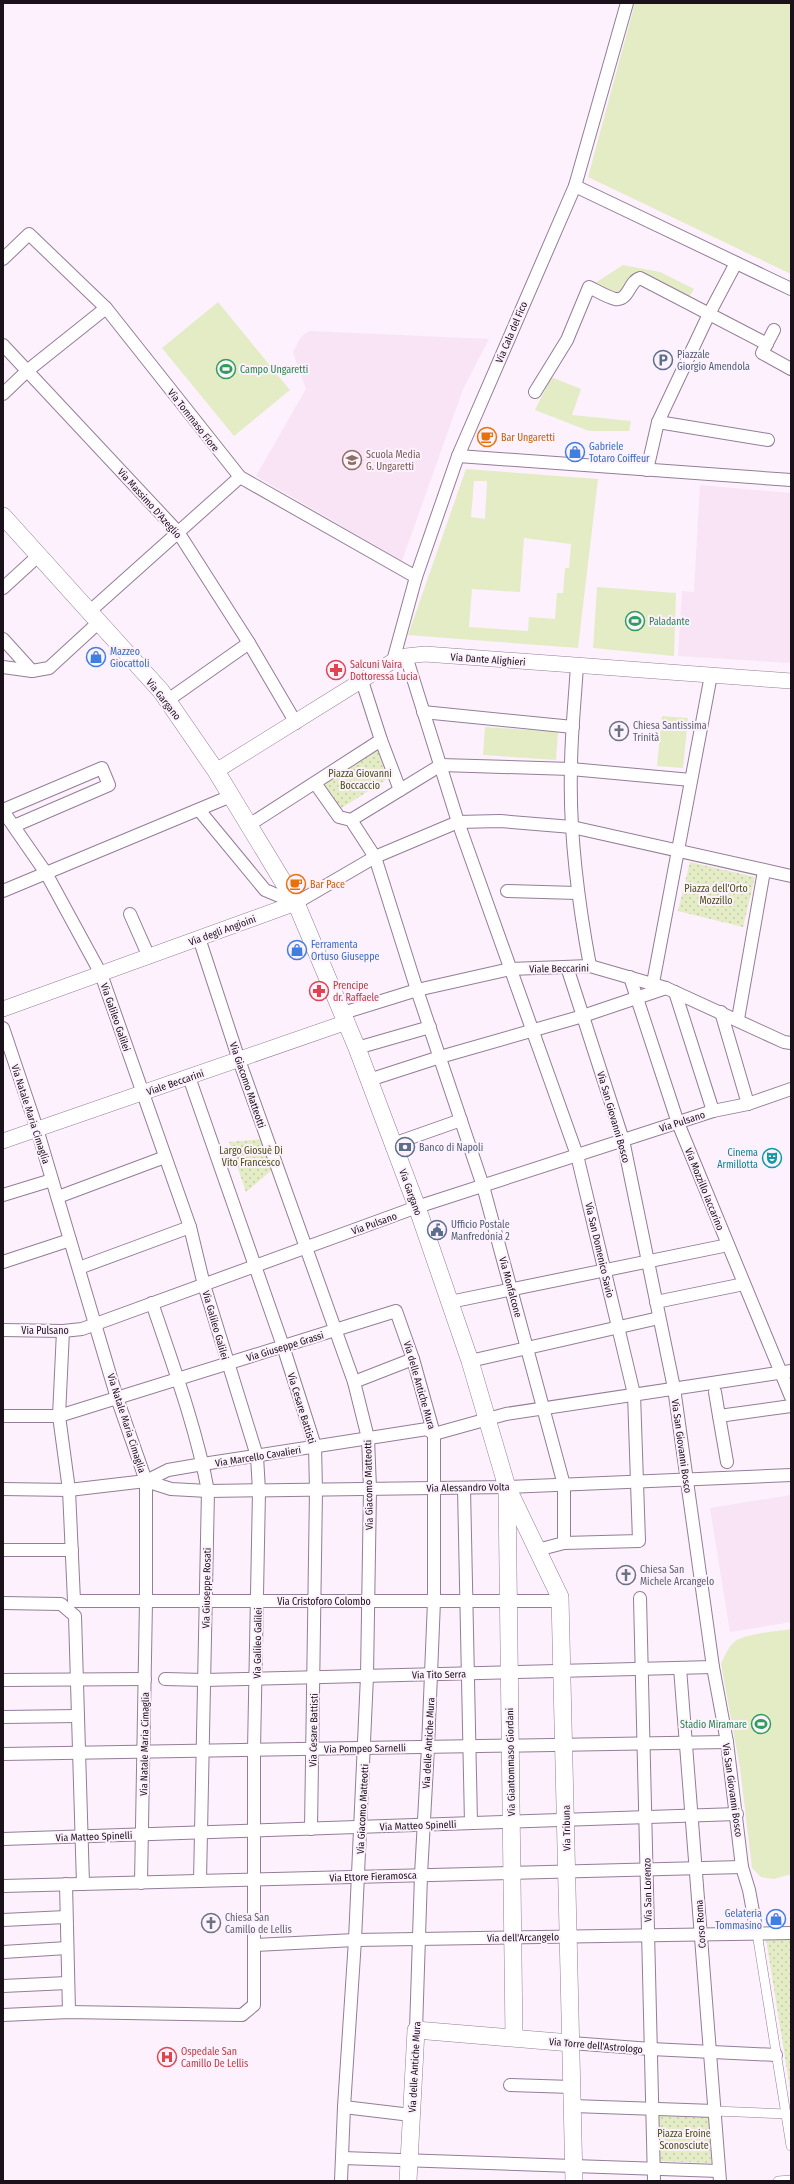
<svg xmlns="http://www.w3.org/2000/svg" width="794" height="2184" font-family="'Fira Sans Condensed',sans-serif">
  <defs>
    <pattern id="park-dots" width="8" height="8" patternUnits="userSpaceOnUse"><rect width="8" height="8" fill="#e4ecc6"/><path d="M2 2h.1M6 6h.1" fill="none" stroke="#c3c9aa" stroke-width="1.8" stroke-linecap="round"/></pattern>
  </defs>
  <rect width="100%" height="100%" fill="#fcf1fd"/>
  <g fill="#f8e4f4">
    <path d="M309,331l180,8 -26,50 -61,172 -146,-85 50,-87 -13,-37 8,-15z"/>
    <path d="M700,485l91,8v170l-113,-7 4,-65 12,1z"/>
    <path d="M791,1495v127l-61,10 -20,-124z"/>
  </g>
  <g fill="#e4ecc6" fill-rule="evenodd">
    <path d="M635,3h156v271l-203,-97z"/>
    <path d="M623,265l37,7 34,17 -6,10 -46,-25 -23,22 -27,-11z"/>
    <path d="M218,302l72,88 -56,46 -72,-88z"/>
    <path d="M551,377l30,12 -9,26 59,6 -2,10h-40l-54,-21z"/>
    <path d="M466,469l132,10 -20,169 -170,-13zM474,481h13l-2,38 -14,-2zM524,538l47,6 -2,24h-4l-2,25h-6l-2,26 -26,-2 -1,14 -59,-4 3,-38 48,3z"/>
    <path d="M597,587l79,6 -2,63 -81,-8z"/>
    <path d="M662,716l26,2 -5,50 -26,-2z"/>
    <path d="M485,727l73,5 -2,28 -73,-5z"/>
    <path d="M791,1629v245l-17,5 -13,-2 -9,-9 -12,-100 -19,-104c3,-8 7,-16 13,-22 9,-8 44,-11 57,-13z"/>
  </g>
  <g fill="url(#park-dots)">
    <path d="M378,750l9,29 -47,30 -17,-24z"/>
    <path d="M690,862l65,15 -12,50 -65,-16z"/>
    <path d="M262,1139l10,31 -26,22 -17,-50z"/>
    <path d="M791,1938v157l-25,-156z"/>
    <path d="M657,2113l53,3 1,47 -54,-2z"/>
  </g>
  <g fill="none" stroke-linecap="round" stroke-linejoin="round">
    <g stroke="#947d98" stroke-width="10">
      <g id="pedestrian">
        <path d="M757,1933l34,213"/>
        <path d="M714,2111l72,3"/>
        <path d="M778,2181l13,-1"/>
      </g>
    </g>
    <g stroke="#947d98" stroke-width="14">
      <g id="minor">
        <path d="M575,186l216,103"/>
        <path d="M3,259l26,-25 77,74"/>
        <path d="M774,330l-12,23 29,16"/>
        <path d="M3,345l175,187 71,111 47,80"/>
        <path d="M535,392l32,-52 22,-53c8,4 18,10 26,12 14,2 14,-18 25,-21l127,66"/>
        <path d="M3,394l24,-23 79,-63 134,169 176,100"/>
        <path d="M658,422l110,18"/>
        <path d="M458,456l333,24"/>
        <path d="M647,470l11,-48 51,-108 27,-51"/>
        <path d="M3,588l35,-32"/>
        <path d="M89,612l151,-135"/>
        <path d="M3,639l29,32"/>
        <path d="M406,656l52,166 119,333 57,239 5,147 -75,2 -27,7"/>
        <path d="M393,661l23,-84 42,-121 117,-270 52,-183"/>
        <path d="M577,665c-2,35 -6,69 -6,104 -2,66 7,132 19,197"/>
        <path d="M3,667l29,4 17,-3 50,-46"/>
        <path d="M168,700l81,-57"/>
        <path d="M423,712l150,15"/>
        <path d="M381,740l19,50"/>
        <path d="M315,783l24,34 12,3 24,37 42,133 66,196 81,299v58"/>
        <path d="M3,810l99,-42 7,17 -95,41"/>
        <path d="M199,810l66,80 31,13 79,-46 83,-35 42,-1 72,6 219,49"/>
        <path d="M3,811l43,62 55,101 89,253 14,58 53,171 2,35 -5,259v255l-12,10 -173,-3 -66,3"/>
        <path d="M351,820l90,-55 130,4 120,11"/>
        <path d="M249,825l132,-85 -19,-59"/>
        <path d="M3,891l228,-95"/>
        <path d="M507,891l70,2"/>
        <path d="M130,914l19,43"/>
        <path d="M199,938l40,122 115,322 14,56 2,51 -3,187 -12,264 -11,167 -3,74"/>
        <path d="M567,967l56,173 51,248 39,279 14,75 15,125 7,23 8,43"/>
        <path d="M630,977l48,146 113,274"/>
        <path d="M653,983l58,-308"/>
        <path d="M675,992l38,119"/>
        <path d="M721,1012l27,92"/>
        <path d="M343,1013l74,-23 93,-21 80,-3 76,22 118,54 7,1"/>
        <path d="M738,1019l26,-148"/>
        <path d="M3,1028l34,101 80,269 29,83v120l-5,282"/>
        <path d="M357,1048l73,-21"/>
        <path d="M189,1077l94,269 32,100 1,44 -5,339"/>
        <path d="M369,1080l71,-23 143,-41 83,-28"/>
        <path d="M393,1144l68,-24"/>
        <path d="M3,1195l49,-15"/>
        <path d="M58,1197l107,-40"/>
        <path d="M3,1262l67,-22"/>
        <path d="M79,1268l111,-41"/>
        <path d="M450,1302l278,-57"/>
        <path d="M656,1302l88,-18"/>
        <path d="M152,1303c21,62 44,124 56,188l-8,390"/>
        <path d="M3,1330l60,1 19,-2 335,-122 296,-96 35,-7 43,-15"/>
        <path d="M63,1331l-4,85 10,74 5,111h477"/>
        <path d="M470,1361l189,-43"/>
        <path d="M354,1382l59,-23"/>
        <path d="M715,1392l4,24"/>
        <path d="M3,1416h56l337,-105 17,48 21,75v167l-6,146 -7,128 -5,155"/>
        <path d="M727,1462l-8,-46 72,-10"/>
        <path d="M146,1481l25,8 37,2 299,-4 284,-12"/>
        <path d="M464,1488l7,335"/>
        <path d="M3,1489l66,1 77,-9 22,-11 35,-6 224,-35 7,5 72,-20 285,-43"/>
        <path d="M3,1550h69"/>
        <path d="M640,1598l14,583"/>
        <path d="M3,1603l58,1 14,12 8,268"/>
        <path d="M680,1668l40,513"/>
        <path d="M165,1679l39,1 509,-13"/>
        <path d="M3,1680l142,-1"/>
        <path d="M3,1717l75,-1"/>
        <path d="M3,1754l724,-12"/>
        <path d="M3,1839l734,-25"/>
        <path d="M66,1884l3,128"/>
        <path d="M3,1886l739,-19"/>
        <path d="M3,1920l63,-3"/>
        <path d="M255,1945l100,-5 436,-7"/>
        <path d="M3,1952l64,-4"/>
        <path d="M3,1986l64,-3"/>
        <path d="M571,2043l80,6 125,6"/>
        <path d="M510,2085l62,2"/>
        <path d="M573,2106l141,5"/>
        <path d="M344,2107l67,8"/>
        <path d="M342,2158l377,13"/>
      </g>
    </g>
    <g stroke="#947d98" stroke-width="16">
      <g id="tertiary">
        <path d="M216,771l177,-110 13,-5 19,-2 366,27"/>
        <path d="M3,1009l293,-106"/>
        <path d="M3,1141l344,-119"/>
      </g>
    </g>
    <g stroke="#947d98" stroke-width="18">
      <g id="secondary">
        <path d="M3,516l158,175 55,80 80,132 61,145 60,159 53,154 37,126 53,110 14,584"/>
        <path d="M507,1491l7,546"/>
        <path d="M408,2181l8,-151 155,13"/>
      </g>
    </g>
    <use href="#pedestrian" stroke="#fff" stroke-width="9"/>
    <use href="#minor" stroke="#fff" stroke-width="12"/>
    <use href="#tertiary" stroke="#fff" stroke-width="15"/>
    <use href="#secondary" stroke="#fff" stroke-width="17"/>
  </g>
  <defs>
    <g id="parking-ring" transform="scale(1)"><circle r="9.5" fill="#fcf1fd" stroke="#5c6f8a" stroke-width="1.5"/><path d="M-3.5-5.5H1a3.5 3.5 0 0 1 0 7H-1V5.5H-3.5ZM-1-3.4V-.6H.8a1.4 1.4 0 0 0 0-2.8Z" fill="#5c6f8a"/></g>
    <g id="stadium-ring" transform="scale(1)"><circle r="9.5" fill="#fcf1fd" stroke="#2e9e5b" stroke-width="1.5"/><path d="M0-5a6.5 5 0 1 0 0 10a6.5 5 0 1 0 0-10ZM-3.5-1.8h7v3.6h-7Z" fill="#2e9e5b"/></g>
    <g id="cafe-ring" transform="scale(1)"><circle r="9.5" fill="#fcf1fd" stroke="#e8710a" stroke-width="1.5"/><path d="M-5.5-4.5H6V0H3Q3 3.5 0 3.5H-2.5Q-5.5 3.5-5.5 0ZM3-3.2v2h1.7v-2ZM-6 4.5H4V6H-6Z" fill="#e8710a"/></g>
    <g id="shop-ring" transform="scale(1)"><circle r="9.5" fill="#fcf1fd" stroke="#3f7fe0" stroke-width="1.5"/><path d="M-5-2.5h2.3a2.7 3.5 0 0 1 5.4 0H5L5.5 6h-11ZM-1.5-2.5h3a1.5 2.3 0 0 0-3 0Z" fill="#3f7fe0"/></g>
    <g id="school-ring" transform="scale(1)"><circle r="9.5" fill="#fcf1fd" stroke="#8d6e63" stroke-width="1.5"/><path d="M0-5L7-2L0 1L-7-2ZM-4 1L0 2.5L4 1V4Q0 6-4 4Z" fill="#8d6e63"/></g>
    <g id="pharmacy-ring" transform="scale(1)"><circle r="9.5" fill="#fcf1fd" stroke="#e0444e" stroke-width="1.5"/><path d="M-2-6h4v4h4v4h-4v4h-4v-4h-4v-4h4Z" fill="#e0444e"/></g>
    <g id="church-ring" transform="scale(1)"><circle r="9.5" fill="#fcf1fd" stroke="#6b7280" stroke-width="1.5"/><path d="M-1.2-6h2.4v3.5h3.3v2.4h-3.3V6h-2.4V-.1h-3.3v-2.4h3.3Z" fill="#6b7280"/></g>
    <g id="bank-ring" transform="scale(1)"><circle r="9.5" fill="#fcf1fd" stroke="#5c6f8a" stroke-width="1.5"/><path d="M-6-4H6V4H-6ZM0-2.3a2.3 2.3 0 1 0 0 4.6a2.3 2.3 0 1 0 0-4.6Z" fill="#5c6f8a"/></g>
    <g id="theatre-ring" transform="scale(1)"><circle r="9.5" fill="#fcf1fd" stroke="#0f9aa8" stroke-width="1.5"/><path d="M-5-5.5Q0-4 5-5.5V0Q5 5 0 6Q-5 5-5 0ZM-3.3-2.5H-1v1.5H-3.3ZM1-2.5H3.3v1.5H1ZM-2.8 1Q0 5.5 2.8 1Z" fill="#0f9aa8"/></g>
    <g id="civic-ring" transform="scale(1)"><circle r="9.5" fill="#fcf1fd" stroke="#5c6f8a" stroke-width="1.5"/><path d="M-.6-6.5H3V-4.5H.6V-3L4-1V1h2V6H-6V1h2V-1L-.6-3ZM-1.2 2.5V6h2.4V2.5Z" fill="#5c6f8a"/></g>
    <g id="hospital-ring" transform="scale(1)"><circle r="9.5" fill="#fcf1fd" stroke="#e0444e" stroke-width="1.5"/><path d="M-5-5h3v3.5h4V-5h3V5h-3V1.5h-4V5h-3Z" fill="#e0444e"/></g>
  </defs>
  <g fill-rule="evenodd">
    <use href="#parking-ring" x="663" y="360"/>
    <use href="#stadium-ring" x="226" y="369"/>
    <use href="#cafe-ring" x="487" y="437"/>
    <use href="#shop-ring" x="575" y="452"/>
    <use href="#school-ring" x="352" y="460"/>
    <use href="#stadium-ring" x="635" y="621"/>
    <use href="#shop-ring" x="96" y="657"/>
    <use href="#pharmacy-ring" x="336" y="670"/>
    <use href="#church-ring" x="619" y="731"/>
    <use href="#cafe-ring" x="296" y="884"/>
    <use href="#shop-ring" x="297" y="950"/>
    <use href="#pharmacy-ring" x="319" y="991"/>
    <use href="#bank-ring" x="405" y="1147"/>
    <use href="#theatre-ring" x="772" y="1158"/>
    <use href="#civic-ring" x="437" y="1230"/>
    <use href="#church-ring" x="626" y="1575"/>
    <use href="#stadium-ring" x="761" y="1724"/>
    <use href="#shop-ring" x="776" y="1919"/>
    <use href="#church-ring" x="211" y="1923"/>
    <use href="#hospital-ring" x="167" y="2057"/>
  </g>
  <g text-anchor="middle" stroke-width="4" stroke-linejoin="round" paint-order="stroke">
    <g font-size="10" fill="#1a111b" stroke="#fcf1fd">
      <text transform="translate(511 332) rotate(-67)" y="4">Via Cala del Fico</text>
      <text transform="translate(194 420) rotate(52)" y="4">Via Tommaso Fiore</text>
      <text transform="translate(150 503) rotate(48)" y="4">Via Massimo D'Azeglio</text>
      <text transform="translate(488 659) rotate(4)" y="4">Via Dante Alighieri</text>
      <text transform="translate(164 699) rotate(52)" y="4">Via Gargano</text>
      <text transform="translate(222 930) rotate(-20)" y="4">Via degli Angioini</text>
      <text transform="translate(559 968) rotate(-1)" y="4">Viale Beccarini</text>
      <text transform="translate(116 1017) rotate(71)" y="4">Via Galileo Galilei</text>
      <text transform="translate(175 1082) rotate(-19)" y="4">Viale Beccarini</text>
      <text transform="translate(248 1085) rotate(71)" y="4">Via Giacomo Matteotti</text>
      <text transform="translate(31 1114) rotate(72)" y="4">Via Natale Maria Cimaglia</text>
      <text transform="translate(614 1117) rotate(74)" y="4">Via San Giovanni Bosco</text>
      <text transform="translate(682 1121) rotate(-18)" y="4">Via Pulsano</text>
      <text transform="translate(705 1189) rotate(68)" y="4">Via Mozzillo Iaccarino</text>
      <text transform="translate(411 1192) rotate(70)" y="4">Via Gargano</text>
      <text transform="translate(374 1223) rotate(-20)" y="4">Via Pulsano</text>
      <text transform="translate(600 1250) rotate(77)" y="4">Via San Domenico Savio</text>
      <text transform="translate(511 1287) rotate(75)" y="4">Via Monfalcone</text>
      <text transform="translate(216 1325) rotate(74)" y="4">Via Galileo Galilei</text>
      <text x="45" y="1334">Via Pulsano</text>
      <text transform="translate(285 1346) rotate(-17)" y="4">Via Giuseppe Grassi</text>
      <text transform="translate(420 1385) rotate(74)" y="4">Via delle Antiche Mura</text>
      <text transform="translate(302 1408) rotate(73)" y="4">Via Cesare Battisti</text>
      <text transform="translate(127 1423) rotate(72)" y="4">Via Natale Maria Cimaglia</text>
      <text transform="translate(682 1446) rotate(82)" y="4">Via San Giovanni Bosco</text>
      <text transform="translate(258 1456) rotate(-9)" y="4">Via Marcello Cavalieri</text>
      <text transform="translate(368 1485) rotate(-91)" y="4">Via Giacomo Matteotti</text>
      <text transform="translate(468 1487) rotate(-1)" y="4">Via Alessandro Volta</text>
      <text transform="translate(206 1588) rotate(-89)" y="4">Via Giuseppe Rosati</text>
      <text x="324" y="1605">Via Cristoforo Colombo</text>
      <text transform="translate(257 1643) rotate(-89)" y="4">Via Galileo Galilei</text>
      <text transform="translate(439 1674) rotate(-1)" y="4">Via Tito Serra</text>
      <text transform="translate(313 1730) rotate(-89)" y="4">Via Cesare Battisti</text>
      <text transform="translate(428 1743) rotate(-87)" y="4">Via delle Antiche Mura</text>
      <text transform="translate(144 1744) rotate(-89)" y="4">Via Natale Maria Cimaglia</text>
      <text transform="translate(365 1748) rotate(-1)" y="4">Via Pompeo Sarnelli</text>
      <text transform="translate(510 1762) rotate(-91)" y="4">Via Giantommaso Giordani</text>
      <text transform="translate(733 1790) rotate(82)" y="4">Via San Giovanni Bosco</text>
      <text transform="translate(362 1809) rotate(-87)" y="4">Via Giacomo Matteotti</text>
      <text transform="translate(418 1825) rotate(-2)" y="4">Via Matteo Spinelli</text>
      <text transform="translate(566 1828) rotate(-91)" y="4">Via Tribuna</text>
      <text transform="translate(94 1836) rotate(-2)" y="4">Via Matteo Spinelli</text>
      <text transform="translate(373 1876) rotate(-2)" y="4">Via Ettore Fieramosca</text>
      <text transform="translate(647 1890) rotate(-91)" y="4">Via San Lorenzo</text>
      <text transform="translate(700 1924) rotate(-94)" y="4">Corso Roma</text>
      <text transform="translate(523 1937) rotate(-1)" y="4">Via dell'Arcangelo</text>
      <text transform="translate(596 2045) rotate(5)" y="4">Via Torre dell'Astrologo</text>
      <text transform="translate(414 2067) rotate(-87)" y="4">Via delle Antiche Mura</text>
    </g>
    <g font-size="10" fill="#4e5e75" stroke="#fcf1fd" text-anchor="start">
      <text x="677" y="358">Piazzale<tspan x="677" dy="12">Giorgio Amendola</tspan></text>
      <text x="419" y="1151">Banco di Napoli</text>
      <text x="451" y="1228">Ufficio Postale<tspan x="451" dy="12">Manfredonia 2</tspan></text>
    </g>
    <g font-size="10" fill="#27864d" stroke="#fcf1fd" text-anchor="start">
      <text x="240" y="373">Campo Ungaretti</text>
      <text x="649" y="625">Paladante</text>
      <text x="747" y="1728" text-anchor="end">Stadio Miramare</text>
    </g>
    <g font-size="10" fill="#c56008" stroke="#fcf1fd" text-anchor="start">
      <text x="501" y="441">Bar Ungaretti</text>
      <text x="310" y="888">Bar Pace</text>
    </g>
    <g font-size="10" fill="#366cbe" stroke="#fcf1fd" text-anchor="start">
      <text x="589" y="450">Gabriele<tspan x="589" dy="12">Totaro Coiffeur</tspan></text>
      <text x="110" y="655">Mazzeo<tspan x="110" dy="12">Giocattoli</tspan></text>
      <text x="311" y="948">Ferramenta<tspan x="311" dy="12">Ortuso Giuseppe</tspan></text>
      <text x="762" y="1917" text-anchor="end">Gelateria<tspan x="762" dy="12">Tommasino</tspan></text>
    </g>
    <g font-size="10" fill="#785e54" stroke="#fcf1fd" text-anchor="start">
      <text x="366" y="458">Scuola Media<tspan x="366" dy="12">G. Ungaretti</tspan></text>
    </g>
    <g font-size="10" fill="#be3a42" stroke="#fcf1fd" text-anchor="start">
      <text x="350" y="668">Salcuni Vaira<tspan x="350" dy="12">Dottoressa Lucia</tspan></text>
      <text x="333" y="989">Prencipe<tspan x="333" dy="12">dr. Raffaele</tspan></text>
      <text x="181" y="2055">Ospedale San<tspan x="181" dy="12">Camillo De Lellis</tspan></text>
    </g>
    <g font-size="10" fill="#5b616d" stroke="#fcf1fd" text-anchor="start">
      <text x="633" y="729">Chiesa Santissima<tspan x="633" dy="12">Trinità</tspan></text>
      <text x="640" y="1573">Chiesa San<tspan x="640" dy="12">Michele Arcangelo</tspan></text>
      <text x="225" y="1921">Chiesa San<tspan x="225" dy="12">Camillo de Lellis</tspan></text>
    </g>
    <g font-size="10" fill="#485116" stroke="#fcf1fd">
      <text x="360" y="777">Piazza Giovanni<tspan x="360" dy="12">Boccaccio</tspan></text>
      <text x="716" y="892">Piazza dell'Orto<tspan x="716" dy="12">Mozzillo</tspan></text>
      <text x="251" y="1154">Largo Giosuè Di<tspan x="251" dy="12">Vito Francesco</tspan></text>
      <text x="684" y="2137">Piazza Eroine<tspan x="684" dy="12">Sconosciute</tspan></text>
    </g>
    <g font-size="10" fill="#0d838f" stroke="#fcf1fd" text-anchor="end">
      <text x="758" y="1156">Cinema<tspan x="758" dy="12">Armillotta</tspan></text>
    </g>
  </g>
  <rect width="794" height="2184" fill="none" stroke="#1a111b" stroke-width="8"/>
</svg>
